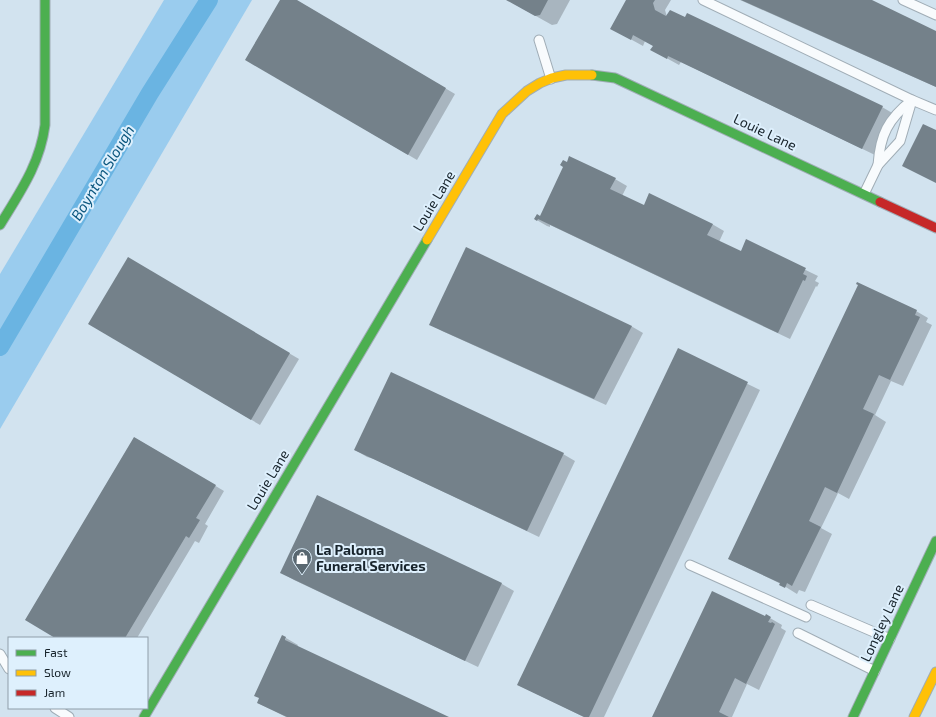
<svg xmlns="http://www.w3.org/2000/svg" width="936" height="717" font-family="'Exo 2',sans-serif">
  <rect width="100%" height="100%" fill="#d2e3ef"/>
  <path fill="#9accee" d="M164,0h88l-252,429v-155z"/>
  <g fill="#0003">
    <path d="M281,0h15l159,94 -38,66 -171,-101z"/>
    <path d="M507,0h63l-13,24 -5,1z"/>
    <path d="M627,0h44l-6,10 2,7 215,90 12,7 -19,41 -194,-93 -2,3 -27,-15 2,-4 -9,-5 -2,5 -20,-11z"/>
    <path d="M740,0h130l66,32v55z"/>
    <path d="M615,179l12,7 -5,10 22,11 68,17 12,7 -5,11 22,10 5,-11 72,35 -3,5 4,2 -2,4 -1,-1 -26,53 -240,-114v2l-3,-1 -12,-7z"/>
    <path d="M128,259l171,100 -39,66 -170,-101z"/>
    <path d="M916,311l12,7 -2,4 6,3 -29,61 -12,-5 -16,34 11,7 -37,77 -11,-6 -17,35 11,6 -27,58 -6,-2 -2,4 -16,-10 -52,-25z"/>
    <path d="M431,325l200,1 12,7 -37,72 -164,-74z"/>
    <path d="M678,350l82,40 -156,327h-20l-66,-32z"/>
    <path d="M135,438l89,53 -19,33 3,2 -9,17 -4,-2 -58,97h-80z"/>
    <path d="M355,450l208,4 12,7 -36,76 -165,-78 -7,-2z"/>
    <path d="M318,496l184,88 12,7 -36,76 -184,-87 -12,-7z"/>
    <path d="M765,617l5,1 12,7 -1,3 5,3 -27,59 -12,-6 -15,33h-79z"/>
    <path d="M286,638l12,7 -1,2 150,70h-161l-28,-14z"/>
  </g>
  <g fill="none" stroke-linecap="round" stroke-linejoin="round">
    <path stroke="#6ab4e2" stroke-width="18" d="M0,347l150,-254 59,-93"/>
  </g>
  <g fill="#74818a">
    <path d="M280,0h17l149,88 -38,67 -163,-95z"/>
    <path d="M506,0h42l-8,15 -5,1z"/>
    <path d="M626,0h29l-2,3 2,7 11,6 4,-6 15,7 2,-4 196,93 -21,43 -194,-93 -1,3 -17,-9 3,-4 -20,-11 -2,5 -21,-11z"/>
    <path d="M741,0h131l64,31v56z"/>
    <path d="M923,124l13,6v53l-34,-17z"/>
    <path d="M569,156l47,22 -6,11 34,16 5,-12 64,31 -6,11 34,16 5,-12 60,29 -3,6 4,2 -2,5 -2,-1 -25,53 -240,-114 -1,2 -3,-2 3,-5 3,2 23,-49 -3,-2 3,-5 4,2z"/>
    <path d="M466,247l166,79 -38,73 -165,-74z"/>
    <path d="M128,257l162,96 -39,67 -163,-96z"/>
    <path d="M857,282l60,28 -2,5 5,2 -30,63 -11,-5 -16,34 11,5 -37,79 -12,-6 -16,34 12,6 -29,59 -5,-3 -2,5 -6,-3 1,-2 -52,-24 130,-274 -2,-1z"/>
    <path d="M678,348l70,34 -159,335h-5l-67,-32z"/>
    <path d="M391,372l173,81 -37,78 -173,-81z"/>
    <path d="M134,437l82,48 -20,33 4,2 -11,18 -3,-2 -61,102h-70l-30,-18z"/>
    <path d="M317,495l185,88 -37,78 -185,-88z"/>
    <path d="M712,591l53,25 1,-2 5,3 -3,5 3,1 1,-1 3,2 -29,60 -11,-6 -16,34 10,5h-77z"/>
    <path d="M282,635l4,2 -1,3 164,77h-162l-30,-14 2,-5 -5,-2z"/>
  </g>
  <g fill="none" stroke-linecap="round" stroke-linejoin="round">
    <g stroke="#a0adb6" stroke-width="11">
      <g id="lane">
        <path d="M703,0l209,100c-24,19 -32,35 -34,65"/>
        <path d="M903,0l33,15"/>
        <path d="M539,40l12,39"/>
        <path d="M864,194l14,-29 22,-24 12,-41 24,10"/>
        <path d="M690,565l116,52"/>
        <path d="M811,605l79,34"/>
        <path d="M798,633l77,38"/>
        <path d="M0,654l9,15"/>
        <path d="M55,708l14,9"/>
      </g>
    </g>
    <g stroke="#a0adb6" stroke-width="11">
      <g id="fast">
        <path d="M592,75l23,3 265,124"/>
        <path d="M0,225c20,-33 40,-61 45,-100v-125"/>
        <path d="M144,717l283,-477"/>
        <path d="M853,717l83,-176"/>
      </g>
    </g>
    <g stroke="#a0adb6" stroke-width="11">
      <g id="slow">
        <path d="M427,240l75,-126 25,-23 13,-8 12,-5 14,-3h26"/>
        <path d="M914,717l22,-45"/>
      </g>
    </g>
    <g stroke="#a0adb6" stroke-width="11">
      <path id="jam" d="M880,202l56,26"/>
    </g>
    <use href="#lane" stroke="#f8fbfd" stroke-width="9"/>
    <use href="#fast" stroke="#4caf50" stroke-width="9"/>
    <use href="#slow" stroke="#ffc107" stroke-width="9"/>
    <use href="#jam" stroke="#c62828" stroke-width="9"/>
  </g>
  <defs>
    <g id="shop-pin" transform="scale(1)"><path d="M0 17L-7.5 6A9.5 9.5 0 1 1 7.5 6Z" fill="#596770" stroke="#def0fd"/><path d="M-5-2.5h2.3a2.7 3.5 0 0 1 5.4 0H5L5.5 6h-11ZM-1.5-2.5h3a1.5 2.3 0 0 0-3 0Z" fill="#fff"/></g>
  </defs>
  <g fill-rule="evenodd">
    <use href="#shop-pin" x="302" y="558"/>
  </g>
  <g text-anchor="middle" stroke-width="4" stroke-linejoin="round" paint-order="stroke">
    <g font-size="14" fill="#18242c" stroke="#def0fd">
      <text transform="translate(765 132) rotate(25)" y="5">Louie Lane</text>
      <text transform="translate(434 201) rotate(-59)" y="5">Louie Lane</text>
      <text transform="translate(268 480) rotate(-59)" y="5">Louie Lane</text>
      <text transform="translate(882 623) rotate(-65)" y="5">Longley Lane</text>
    </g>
    <g font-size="14" font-weight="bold" fill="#18242c" stroke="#def0fd" text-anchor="start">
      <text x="316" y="555">La Paloma<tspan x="316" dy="16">Funeral Services</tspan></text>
    </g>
    <g font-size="15" font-style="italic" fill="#0c577f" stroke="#def0fd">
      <text transform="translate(103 173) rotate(-59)" y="5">Boynton Slough</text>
    </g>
  </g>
  <rect x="8" y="637" width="140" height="72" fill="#def0fd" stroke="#8f9ea9"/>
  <rect x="16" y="650" width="20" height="6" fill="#4caf50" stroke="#8f9ea9"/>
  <text x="44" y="657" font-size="12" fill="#18242c">Fast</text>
  <rect x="16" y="670" width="20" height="6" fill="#ffc107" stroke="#8f9ea9"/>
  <text x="44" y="677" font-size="12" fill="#18242c">Slow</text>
  <rect x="16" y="690" width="20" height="6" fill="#c62828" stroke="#8f9ea9"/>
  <text x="44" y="697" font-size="12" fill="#18242c">Jam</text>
</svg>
